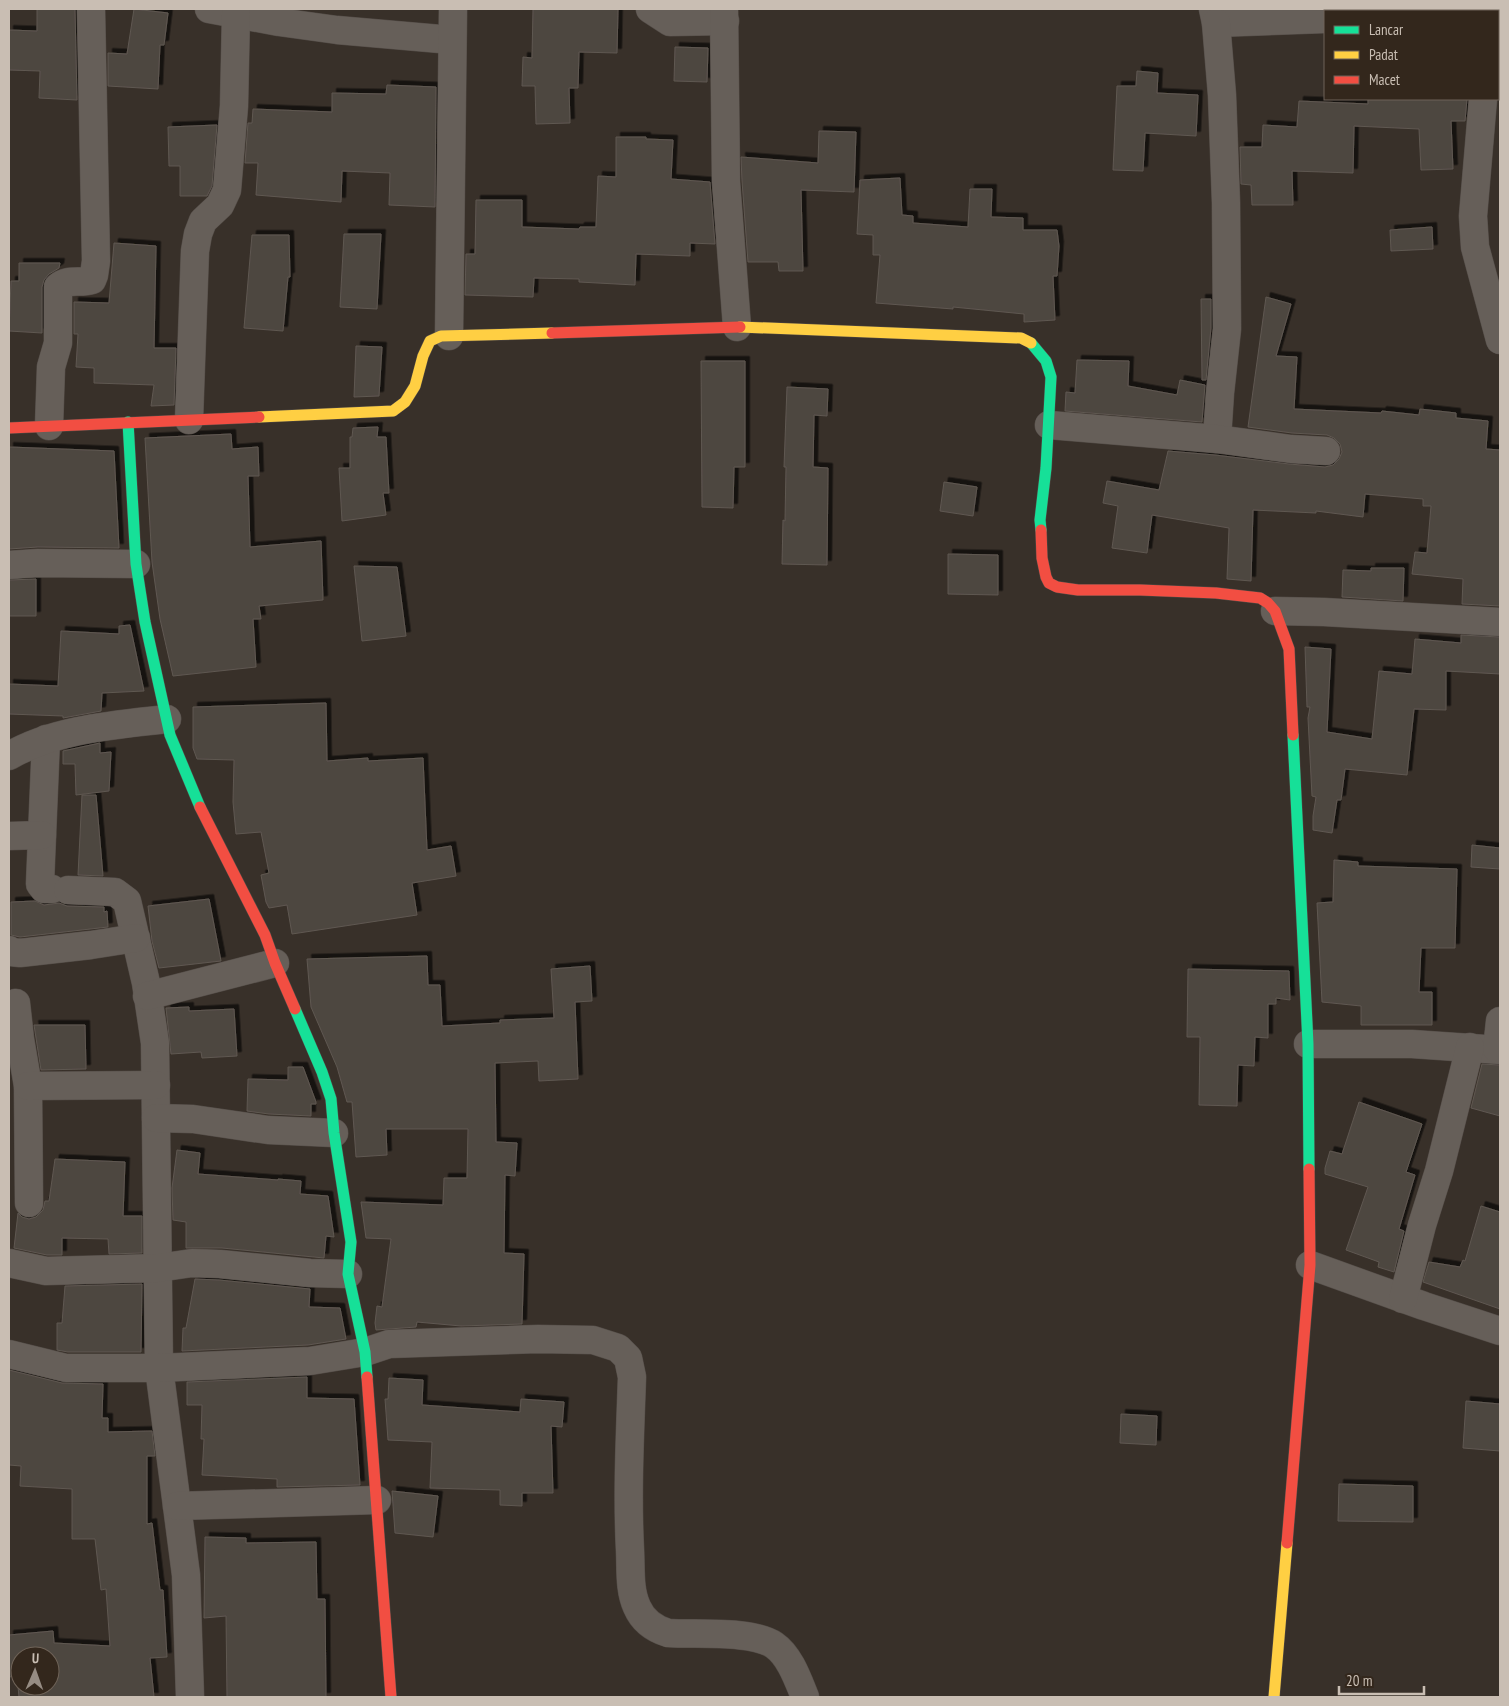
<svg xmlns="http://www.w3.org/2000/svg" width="1509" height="1706" font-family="'PT Sans Narrow',sans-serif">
  <defs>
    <filter id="shadow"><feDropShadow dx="4.5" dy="-4.5" stdDeviation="0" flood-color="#0009"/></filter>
  </defs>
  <rect width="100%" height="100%" fill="#383029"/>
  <g fill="#4e4641" stroke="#5f5851" fill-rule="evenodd" filter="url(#shadow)">
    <path d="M37,9h38l2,91 -38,-2 1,-27 -31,-1v-40l28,1z"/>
    <path d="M134,9l34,4 -4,32h-4l-2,44 -50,-3v-33l19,1z"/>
    <path d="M533,9h85l-1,44 -38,-1 -1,36h-9l1,35 -34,1 -1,-38h-13l1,-29 9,1z"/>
    <path d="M675,47l33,1 -1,34 -33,-1z"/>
    <path d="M1137,71l21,2 -1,20 41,2 -2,41 -51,-3 -2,38 -30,-1 4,-84h19z"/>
    <path d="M387,85l49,2 -1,120 -46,-2 1,-32 -48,-2 -1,31 -85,-7 2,-32h-13l3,-40h4l1,-14 79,3v-19l54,1z"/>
    <path d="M1368,99h99l-2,22h-14l2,48 -32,1 -2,-41 -65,-3 -1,47 -61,-2 1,34h-41l-1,-20 -10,-1 -1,-37h22l1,-22 34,2 2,-26 69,3z"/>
    <path d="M217,125l-5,61 -5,10h-27v-30h-11l-1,-39z"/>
    <path d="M819,131l37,1 -2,60 -53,-2 2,81h-24l-1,-9h-30l-6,-81 -1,-24 77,6z"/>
    <path d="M616,137h30v2l27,1 -2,39 39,3 5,62 -25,-1v13l-54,-2 -1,31 -56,-3v-3l-45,-1 -1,19 -68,-2 1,-41h9l1,-54h46v27l57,2 1,-2h16l2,-51 18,1z"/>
    <path d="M900,178l2,37 11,1v7l55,4 2,-38h22l-1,28 32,1v12h34l2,16 -2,30h-4l2,44 -31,2v-8l-71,-7v2l-77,-6 4,-48h-7v-20l-16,-1 3,-54z"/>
    <path d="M1432,227l1,22 -42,2 -1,-21z"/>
    <path d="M344,234h37l-4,75 -37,-2z"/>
    <path d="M252,235h37l1,42h-2l-5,54 -39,-3z"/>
    <path d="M114,243l42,3 -2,102h22l-2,57 -23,1 3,-21 -60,-2v-15l-18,-1 2,-33h-4v-32l35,1z"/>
    <path d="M19,263h41l-1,5 -10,6 -5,6 -2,7v46l-33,-2 2,-50h8z"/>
    <path d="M1266,297l25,7 -15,52 21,1 -3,52 87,4 1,-2 37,4 1,-6 36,4v5l32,3 -2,28 14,1v156l-38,-2 1,-25 -51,-5 3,-22 12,1 4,-47h-8v-7l-58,-5 -2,23 -47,-6v2l-63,-3 -2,71 -24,-2 2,-51 -77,-13 -5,38 -35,-5 6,-42 -15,-3 4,-22 52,9 9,-39 47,4 74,9 36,3 8,-2 6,-6 3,-7 -2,-8 -6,-6 -7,-3 -35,-2 -44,-6z"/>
    <path d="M1201,299h10v29l-5,52h-4z"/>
    <path d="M356,346l26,1 -3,49 -25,1z"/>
    <path d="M1077,360l52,1 -1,25 49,9 3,-15 25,5 -3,37 -137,-11 1,-19 9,1z"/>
    <path d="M701,361h44v106h-11l-1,41 -31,-1z"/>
    <path d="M787,387l41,2 -1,27 -13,-1 -1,52 15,1 -1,97 -45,-1 1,-44 2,1 1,-54h-2z"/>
    <path d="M378,427l-1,10h9l3,56h-6l3,22 -44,6 -3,-53h11v-31h2l1,-9z"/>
    <path d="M231,434l1,15 26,-2 1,29h-11l2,71 71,-6 2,59 -64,6 2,13h-8l3,48 -83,9 -13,-57 -8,-57 -7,-124z"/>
    <path d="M9,447l105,4 5,97 -81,-1 -29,2z"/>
    <path d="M944,482l33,5 -4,29 -33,-5z"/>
    <path d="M948,554l50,1v40l-50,-1z"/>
    <path d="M354,566l43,1 9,69 -44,5z"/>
    <path d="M1371,568h33l-1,33 -61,-4 1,-27 28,1z"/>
    <path d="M36,579v37h-27v-36z"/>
    <path d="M130,625l14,66 -42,2 -1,18 -38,7v-2l-54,-2v-30l49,2 3,-55 58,3v-8z"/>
    <path d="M1461,635l39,2v37l-54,-3v39l-32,-1 -7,66 -62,-6 -4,31h-4l-5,33 -19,-3v-14l3,-19 -4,-1 -4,-78 2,-11h-3l-2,-60 26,2 -4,83 45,7 7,-68 33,3 3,-35 46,4z"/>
    <path d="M326,703l1,58 41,-3v3l55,-3 4,92 24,-4 5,30 -44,7 5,32 -125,19 -5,-29 -18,3 -3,-6 -5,-27 8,-2 -8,-41 -25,2 -3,-32 1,-42 -37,-1 -4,-11v-41z"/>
    <path d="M100,743v10l11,-1 -2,39 -33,4 -1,-31h-12v-13z"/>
    <path d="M82,795h14l7,81 -25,-1z"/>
    <path d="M1472,845l28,3v21l-29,-2z"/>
    <path d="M1334,860l24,2v4l99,3 -2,79h-34l-2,44h13v33h-71v-19l-39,-4 -5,-99 16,-1z"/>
    <path d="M209,899l12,62 -62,7 -7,-27 -4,-35z"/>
    <path d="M35,901l9,4 15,-2 8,3 37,1v5l3,-1 1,16 -88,10 -9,-2v-33z"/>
    <path d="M427,956l1,29h12l2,41 58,-3v-3l54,-2 -3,-49 39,-3 2,35 -17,1 3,77 -39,2 -1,-20 -43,2 1,79 21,1 -2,33 -10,-1 -1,78 20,1 -2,70 -61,2 -44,-4 -1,5 -40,3 -1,-7 2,-17 5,1 9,-68 -25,-1 -5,-36 82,3 1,-27h23l1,-49h-82l1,26 -31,2 -4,-55h-5l-10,-35 -26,-60 -4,-48z"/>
    <path d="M1188,969l101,2 1,29 -14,-2v6h-8v34l-13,-1 -1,29 -16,-1 -1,41 -38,-1 1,-68h-13z"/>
    <path d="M189,1007v4l45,-2 3,47 -35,2 -1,-6 -30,2 -5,-46z"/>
    <path d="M34,1025h51l1,44 -45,1z"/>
    <path d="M1482,1064l18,1v51l-29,-8z"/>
    <path d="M288,1067h15l13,35v2h-5v12l-42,-2 -22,-3 1,-32 40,1z"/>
    <path d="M1359,1102l63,22 -16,48 9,3 -16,54 5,2 -10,41 -16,-5 1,-5 -33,-12 22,-63 -43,-13v-6l5,-17 12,3z"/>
    <path d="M177,1150l23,3 -2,21 80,6v-1l23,2 -1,13 28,2 6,41 -8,-1 -2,22 -102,-10h-36v-26l-13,-2 -1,-32z"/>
    <path d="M55,1159l70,3 -2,54h19v37l-33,1 -1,-15 -46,-1v17h-15l-33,-7 4,-35 4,4 7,2 7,-2 7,-7 2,-9h4z"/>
    <path d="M1481,1206l19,6v97l-77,-27 6,-20 31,5 3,-7 2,1z"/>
    <path d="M195,1279l24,1 91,9 -1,18 31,1 6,31 -38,6 -126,6 1,-23h3z"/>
    <path d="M142,1284l-1,68h-73l-11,-2v-27h5l3,-37z"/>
    <path d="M9,1370l53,13 41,1 -1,34h6v14l44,-1 3,25h-8v68l5,-1 8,67h3l4,67 -17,1 4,39h-135l-2,-21 -8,1v-42l44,-4 1,12 56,3 -4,-57 -5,1 -6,-51h-23v-50l-52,-3 1,-20 -12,-1zM20,1656h30v30h-30z"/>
    <path d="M307,1377v21l47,1 6,86 -83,2v-8l-75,-4 2,-36h-3l1,-34h-15v-23z"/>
    <path d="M389,1378l34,2 -1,25 98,7 1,-13 43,3 -2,25 -11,-1 2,67h-31v13l-22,-1v-15l-70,-2 2,-46 -44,-2 -3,-41h3z"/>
    <path d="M1466,1401l34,3v47l-37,-3z"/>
    <path d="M1121,1414l36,2 -1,29 -36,-2z"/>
    <path d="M1339,1484l74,2v36l-75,-1z"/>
    <path d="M392,1491l46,5 -5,41 -38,-4z"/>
    <path d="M205,1537l41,1v5l70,-1 1,57h8l1,98h-99l-1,-81 -22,2z"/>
  </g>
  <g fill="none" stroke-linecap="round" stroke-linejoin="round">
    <g stroke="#534c47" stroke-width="29">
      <g id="street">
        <path d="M209,9l70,13 58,8 115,10"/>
        <path d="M650,9l20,13 55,-1"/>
        <path d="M724,9l2,173 11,145"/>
        <path d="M1213,9l3,14 109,-4"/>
        <path d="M1488,11v-2"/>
        <path d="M1216,23l6,72 4,108 1,126 -7,64 -3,46"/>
        <path d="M1483,99l-10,117 2,31 25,93"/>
        <path d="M449,336l4,-327"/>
        <path d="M189,420l6,-169 3,-17 5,-13 17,-16 7,-15 7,-84 2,-92"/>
        <path d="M1049,425l168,14 74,10 35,2"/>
        <path d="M49,426l2,-59 7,-24v-56c10,-9 22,-3 34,-7l2,-5 2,-14 -5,-252"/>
        <path d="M9,565l29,-2 98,1"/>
        <path d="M1275,611l49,1 176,10"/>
        <path d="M46,739l-6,145 4,5h8"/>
        <path d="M9,756c46,-27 105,-31 158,-37"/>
        <path d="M9,836l33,-1"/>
        <path d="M68,890l47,2 12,9 19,82 9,60 4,325 27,207 4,122"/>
        <path d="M9,950l2,2 9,1 71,-8 45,-7"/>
        <path d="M147,996l128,-33"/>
        <path d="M16,1003l4,36 8,47 1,117"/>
        <path d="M1308,1044h104l88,6"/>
        <path d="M1497,1049l3,-28"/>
        <path d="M28,1086l128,-1"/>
        <path d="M156,1118l37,1 75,11 66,3"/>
        <path d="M9,1263l37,8 112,-3 34,-5 28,1 90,9 38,1"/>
        <path d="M1310,1265l114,41 76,25"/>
        <path d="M1403,1299l19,-74 17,-54 31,-124"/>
        <path d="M9,1354l57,14h93l151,-7 55,-9 24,-8 149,-5 55,1 25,8 10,10 4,19c-2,58 -5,116 -2,173 1,19 -1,40 7,57 6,14 18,22 31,26 28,2 84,-3 106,12 16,11 24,35 31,52"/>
        <path d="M177,1506l200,-6"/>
      </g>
    </g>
    <g stroke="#534c47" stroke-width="12">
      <g id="fast">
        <path d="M1031,343l15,18 5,16 -5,91 -6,52 1,10"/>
        <path d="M128,422l8,142 9,58 25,113 30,72"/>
        <path d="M1293,735l15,309 1,125"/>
        <path d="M295,1009l27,63 9,27 3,34 17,109 -3,32 17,78 2,25"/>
      </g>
    </g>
    <g stroke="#534c47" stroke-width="12">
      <g id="slow">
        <path d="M740,327l281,11 10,5"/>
        <path d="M259,417l134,-6 12,-9 10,-16 8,-30 7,-15 11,-5 111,-3"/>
        <path d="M1274,1697l13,-154"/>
      </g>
    </g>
    <g stroke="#534c47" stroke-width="12">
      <g id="jam">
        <path d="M552,333l188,-6"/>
        <path d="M9,428l250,-11"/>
        <path d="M1041,530l1,28 4,19 3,6 8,4 21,3h62l76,3 44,5 8,5 7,8 14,38 4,86"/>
        <path d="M200,807l65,128 10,28 20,46"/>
        <path d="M367,1377l24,320"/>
        <path d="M1287,1543l23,-278 -1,-96"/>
      </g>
    </g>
    <use href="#street" stroke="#665f59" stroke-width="28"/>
    <use href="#fast" stroke="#16e098" stroke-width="11"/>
    <use href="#slow" stroke="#ffcf43" stroke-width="11"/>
    <use href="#jam" stroke="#f24e42" stroke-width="11"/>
  </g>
  <rect width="1509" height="1706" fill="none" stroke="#c9beb3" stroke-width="20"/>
  <rect x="1324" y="10" width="175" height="90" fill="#33271c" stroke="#6f6358"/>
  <rect x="1334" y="26" width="25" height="8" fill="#16e098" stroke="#6f6358"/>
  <text x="1369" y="35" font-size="15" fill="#c9beb3">Lancar</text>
  <rect x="1334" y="51" width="25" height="8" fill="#ffcf43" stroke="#6f6358"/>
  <text x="1369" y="60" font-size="15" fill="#c9beb3">Padat</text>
  <rect x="1334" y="76" width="25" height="8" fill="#f24e42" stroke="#6f6358"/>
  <text x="1369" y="85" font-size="15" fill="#c9beb3">Macet</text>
  <g transform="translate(35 1671) rotate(2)"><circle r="24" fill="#33271c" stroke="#6f6358"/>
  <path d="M0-4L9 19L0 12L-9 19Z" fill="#968c83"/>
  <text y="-8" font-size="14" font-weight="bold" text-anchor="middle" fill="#c9beb3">U</text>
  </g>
  <path d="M1339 1686v8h85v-8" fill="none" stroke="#c9beb3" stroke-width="2.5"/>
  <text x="1346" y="1686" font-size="15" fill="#c9beb3" stroke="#33271c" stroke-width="4" paint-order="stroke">20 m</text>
</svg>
